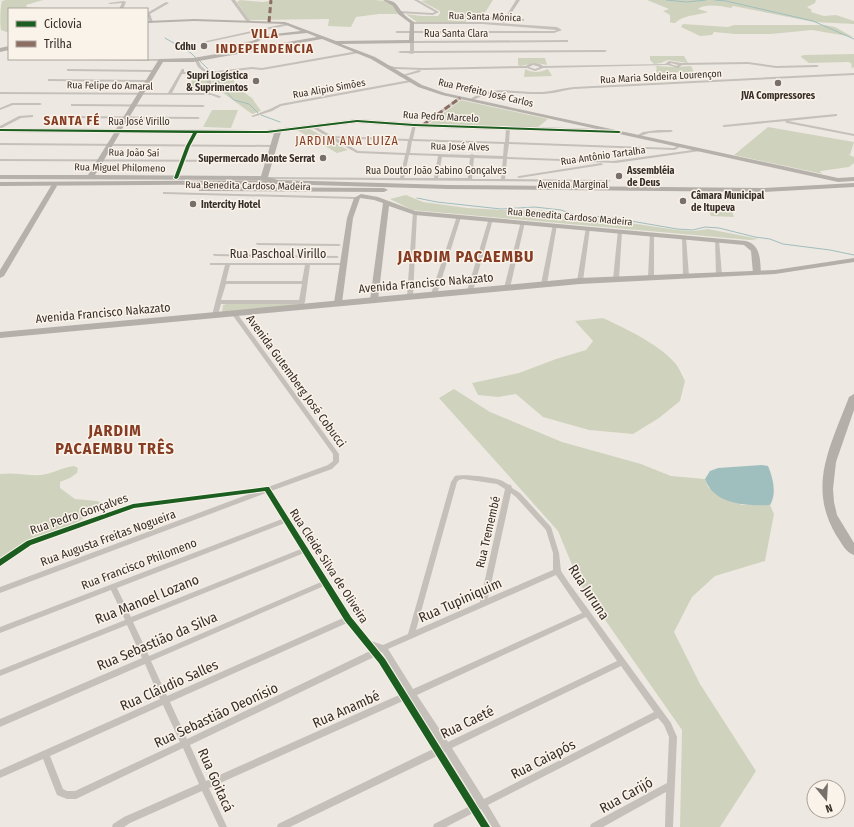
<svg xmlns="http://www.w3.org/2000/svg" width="854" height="827" font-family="'Fira Sans Condensed',sans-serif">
  <rect width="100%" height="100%" fill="#eee8e2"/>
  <g fill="#cfd3bd">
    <path d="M6,0h37l-17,5 1,2 15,1 -2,1h-31v24l-8,-3c-1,-9 -1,-21 1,-29z"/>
    <path d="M240,0l23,2 12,-2h99l12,1 11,8v5h-18l-23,3 -5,10 -23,-1 1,-7 -80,1 -12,-18z"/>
    <path d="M427,0h66l-12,19 -15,-1v4h-49l-11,-8 16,2h16l2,-3v-2l-19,-10z"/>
    <path d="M647,0h169l-1,3 -8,4 5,3 -1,2 13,4 12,-1 18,6v3l-40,-2 -81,-16 -2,2c-10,-2 -26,-5 -33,1l10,3c-9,3 -20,3 -27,7 -5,2 -5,6 -11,3v-7l-7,-4 6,-2z"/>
    <path d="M683,24l45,3 6,-2h90l11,2 18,10 -41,-7 -41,4h-36l-21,-2 -2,3 -12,1 -19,-9z"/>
    <path d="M854,54v13l-2,2 -1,-6 -3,-1 -39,1 -8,-6v-1l3,-1z"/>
    <path d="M650,56h34l4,7 -20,-3 -7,3 -7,1 -4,-4z"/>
    <path d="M518,58h27l2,7 -11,-2 -16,3 -2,-1z"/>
    <path d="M657,66l16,1 18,-1 3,6 -37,1 -1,-3 1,-2 -2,-1z"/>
    <path d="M525,69c8,4 14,4 23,0l4,7 -28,1z"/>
    <path d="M217,73l12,1 5,6 1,6 17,12 9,13 -9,3 -37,-27 -6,-10 1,-3z"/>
    <path d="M203,74h2l4,8 -5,9 -17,1 6,-14z"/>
    <path d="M461,100l87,19 -11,9 -108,-4z"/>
    <path d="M212,110h26l-7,18 -28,-1z"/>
    <path d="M768,127l86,15 -4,13 -3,-1 7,3v6l-5,4 -28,4 -1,1 3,2 -89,-19z"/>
    <path d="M307,128l3,1 38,21 -11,3 -42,-24z"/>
    <path d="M406,195l17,7 44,6 36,2h36l22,3 14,5 41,3 61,9 17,1 14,-2 51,10 -9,1 -338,-30 -22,-11z"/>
    <path d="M707,206h23l4,11 -23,-1z"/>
    <path d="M298,302l-1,5 -75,5 1,-7 3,-1z"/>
    <path d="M603,318c23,11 54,25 71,44 5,5 8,13 11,19l-5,20 -21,17 -26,16 -44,-4 -46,-13 -27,-23 -18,3 -20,-2 -6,-12 47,-10 37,-14 30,-9 7,-9 -18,-20z"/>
    <path d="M454,389l36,23 72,30 79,22 30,12 34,3 3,8 34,18h28l4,9 -9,47 -50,15 -23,21 -18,35 26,52 56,87 -36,56h-40l2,-97 -102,-146 -22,-53 -119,-133z"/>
    <path d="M74,466l4,2 -1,5 -7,5 -10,4v6l15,11 22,2 4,2 -2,4 -21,15 -39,17 -39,22v-87c15,-2 27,2 41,1 11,-1 22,-8 33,-9z"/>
  </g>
  <path fill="#9fbebe" d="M762,465l6,1c5,12 9,28 2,39 -23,1 -56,0 -65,-26l5,-8 8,-3z"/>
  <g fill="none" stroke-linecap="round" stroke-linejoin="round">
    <g stroke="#9fbebe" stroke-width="1">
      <path d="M666,0l21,2 19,-2"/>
      <path d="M715,0l11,1 87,20 41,18"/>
      <path d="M165,38l26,15 5,5"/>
      <path d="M199,60l18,18 3,7 14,15 15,4 9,9"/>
      <path d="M261,115l19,7"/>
      <path d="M417,198l20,4 64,7 34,-2 26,3 18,6 29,1 69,12 16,1 12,-3 14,1 36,9 15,2 13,5 47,6 24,5"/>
    </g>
    <g fill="#c6c0bb" fill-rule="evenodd">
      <path d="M231,0h4l15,21 -1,1h-2z"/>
      <path d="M414,0h4l21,12 -6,3 -34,-2v-2h1l32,2 3,-1z"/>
      <path d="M516,0h4l-12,18 15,1h1v2l-17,-1 -3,3 -2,-1 2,-2 -20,-1 -2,-1 2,-1 21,1z"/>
      <path d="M124,1l2,1 -3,7h-4l3,-6 -12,1 -2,-1z"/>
      <path d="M166,2l3,1 -19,11 3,8 -3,1 -3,-10z"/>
      <path d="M412,22h70l75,5 5,3 -8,3h-157l-2,-1 2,-1h157l3,-1 -75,-6h-71l-1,-1z"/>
      <path d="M288,23h1v2l-85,18 -2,-1z"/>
      <path d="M567,40h1v2l-154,1v8l191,-1 2,1 -2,1 -191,1 -2,1c-4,-2 -10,0 -14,-2l2,-1h10v-9l2,-1z"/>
      <path d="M358,51h1v2l-97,17 -10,-1 -43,5 3,11 -3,4 1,4 10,3 1,1 -2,1 -8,-3 -211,-1v-2l168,1 14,-24h2v3h20l-6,-5 -4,-8 2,-1 2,1 3,7 7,6 44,-5 10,1zM182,74h23l3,11 -3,4 1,4h-34z"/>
      <path d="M82,59h79l2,1 -2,1 -77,-1z"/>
      <path d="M669,61l12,2 67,-1 28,4 41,-1 2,1 -2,1 -41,1 -28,-4 -66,1 -4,3 -10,-3 -125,3 -8,3 -8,-3 -104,2 -28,-1 -10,-3 2,-1 8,2 28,1 103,-2c4,-4 13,-4 17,0l122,-2zM671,63l7,2 -1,1 -7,-2zM533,65l7,2 -5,2 -6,-2z"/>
      <path d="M67,69l87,1 2,1 -2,1 -86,-1h-1z"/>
      <path d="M419,70l2,1 -1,1 -19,5 -2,-1z"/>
      <path d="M854,73v2l-280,14c-10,1 -21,5 -31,5 -27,1 -45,-7 -71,7l-3,-1c22,-16 49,-7 74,-8 10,-1 21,-4 31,-5z"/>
      <path d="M48,79l99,1 2,1 -2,1 -98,-1h-1z"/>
      <path d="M410,80l2,1 -1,1 -130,24 -9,5 -19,6 -2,-1 19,-7 10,-5z"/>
      <path d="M459,97l3,1 -38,28h-2v-2z"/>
      <path d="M12,103h28l2,1 -2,1h-27l-13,5v-2z"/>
      <path d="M71,104l132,1 2,1 -2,1 -131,-1h-1z"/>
      <path d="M836,114h1v2l-49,5 66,13v2l-67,-13 -2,-1 1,-1 -62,6 -2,-1 2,-1z"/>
      <path d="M32,115h1v2l-12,1 -21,11v-3l19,-10z"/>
      <path d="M63,116l135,1 2,1 -2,1 -134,-1h-1z"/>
      <path d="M413,124l3,1 -3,14 92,3 1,-13 2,-1 2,1 -1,13 165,6 6,-4 3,1 -8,5 -166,-6 -2,13 106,4 87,-12 2,1 -2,1 -84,12 -109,-4 -2,20 105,1v1l-2,1 -344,-3 -2,-1 2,-1 136,1 5,-23 -48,-2 -28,-15 -19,-12 3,-1 19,11 77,3zM336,138l72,3 -2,12 -48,-2zM412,141l92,3 -1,12 -29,-1 -2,-1 -2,1 -60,-2zM409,155l29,1 -4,22h-30zM442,157l28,1 -2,20h-30zM474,158l29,1 -2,20h-29z"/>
      <path d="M658,130h13l2,1 -2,1 -22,1 -11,4 -2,-1 7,-4z"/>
      <path d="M0,143l273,2 2,1 -2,1 -273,-2z"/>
      <path d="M0,159l269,1 2,1 -2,1 -269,-1z"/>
      <path d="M601,163l2,1 -1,1 -83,13 -2,-1 2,-1z"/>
      <path d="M163,192l192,5 2,1 -2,1 -190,-5h-2z"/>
      <path d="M413,212h4v1l-4,83 -3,2 -3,-2z"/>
      <path d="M457,216h2l2,1 -24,77 -3,2 -2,-1 -1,-1z"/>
      <path d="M489,218h2l2,1 -20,72 -1,1h-4l-1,-1z"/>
      <path d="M521,221h2l2,1 -15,66 -3,2 -3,-2z"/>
      <path d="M553,224h4v1l-10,59 -3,2 -3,-2z"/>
      <path d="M586,227h2l2,1 -7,53 -3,2 -3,-2z"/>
      <path d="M618,230h4v1l-3,48 -3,2 -3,-2z"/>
      <path d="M650,233h4v45l-3,2 -3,-2z"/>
      <path d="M682,236h4v1l3,39 -3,2 -3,-2z"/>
      <path d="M715,239h2l2,1 3,35 -3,2 -3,-2z"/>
      <path d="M256,243l83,1 2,1 -2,1 -81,-1 -2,-1z"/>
      <path d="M213,254l124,2 2,1 -2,1 -122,-2 -2,-1z"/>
      <path d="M210,263h133l2,1 -2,1h-33l-5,37 -2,3h-4l-1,-1h-77l-3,11 -3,2 -3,-2 13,-50h-15zM230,265h75l-3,16h-76zM226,284h76l-3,16h-78z"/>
      <path d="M234,311l2,1 103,142v8l-7,7 -61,22 80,126 20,24 12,4 25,-11 43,-152 4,-6c9,-2 36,1 45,4 4,1 7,5 11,5l1,3 8,5 31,34 8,26 2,18 8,12 102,140 6,14 -4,90h-8l1,-35 -63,35h-13l1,-3 76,-41 2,-46 -5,-12 -6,-7 -170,87 13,22h-9l-11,-18h-1l10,18h-9l-8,-14 -27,14h-13l1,-3 34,-17 -31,-51 -147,71h-13l1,-3 155,-75 -30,-48 -194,87 18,39h-8l-17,-36 -72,32 -6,4h-12l1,-3 11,-7 75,-33 -16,-36 -107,51h-9l-10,-4 -14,-36 -43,19v-8l160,-71 -15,-35 -145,63v-8l142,-61 -15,-33 -127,51v-6l125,-50 -14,-30 -111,43v-6l282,-108 -16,-26 -266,100v-6l252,-94 -118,15 -103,37 -31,21v-7l27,-18 106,-37 135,-17 60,-22 5,-4v-7l-102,-141zM463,479l34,5 8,5 -25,113 -64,28 41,-148 2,-2zM511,493l5,4 30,33 7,23v17l-65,28zM285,523l16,26 -170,68 -14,-29zM304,553l17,29 -172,74 -16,-34zM556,575l26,38 -169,76 -25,-40zM324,586l19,32 -176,78 -16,-35zM586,617l31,44 -169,81 -31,-47zM347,623l23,28 -183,88 -17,-37zM382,652l25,40h-1l-26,-39zM374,657l5,6 20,32 -193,86 -16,-36zM621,666l33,46 -170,87 -32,-51zM410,698l31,48h-1zM163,705l17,37 -105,49h-8l-4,-2 -13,-33zM444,752h1l31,50v1z"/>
    </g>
    <g fill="#b7b1ac" fill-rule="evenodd">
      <path d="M383,0c14,0 13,5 20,13 3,4 7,6 11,9v21l-73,1 34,13 47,28 23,8 393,85 16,-1v4l-16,1 -396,-87 -24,-8 -47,-28 -49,-20 -129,23h-30l-41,67 145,1 90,-11 57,4 182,6 3,2 -3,2 -182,-6 -57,-4 -76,9 -13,45 13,4v2l-2,1 -15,-4 -264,-1v-4h88l26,-42 -114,-1v-4l116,1 43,-70 34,-1 124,-21 -10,-4 -41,4 -11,6 -33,7 -2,-1v-2l32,-6 13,-6 36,-4 -17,-7 -90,-3 -47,2v-2l47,-2 91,3 51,19 73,-1 1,-17 -12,-9 -5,-8zM120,133l147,1 7,-1 -13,43 -166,-1z"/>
      <path d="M9,46v4l-9,2v-4z"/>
      <path d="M54,184l3,2 -53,90 -4,2v-8l51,-84z"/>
      <path d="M361,194l17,3 37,14 331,30c15,4 14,19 15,32l-4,2 -4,-2 -2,-22 -7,-6 -329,-30 -26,-9 -11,94 -4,2 -4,-2 13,-97 -9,-3 -14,-2 -7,20 -11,85 -4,2 -4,-2 13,-85 7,-20z"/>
    </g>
    <g fill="#b5afaa" fill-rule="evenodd">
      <path d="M279,180l169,5 316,3 90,-5v4l-90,5 -316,-3 -169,-5 -279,2v-4z"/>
      <path d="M199,187l185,1 4,2 -4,2 -182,-1h-3z"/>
      <path d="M854,258v4l-79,12 -195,10 -580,54v-6l580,-54 195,-8z"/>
      <path d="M854,394v16l-18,52 -3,27 1,13 3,13 17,28v12c-8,-2 -13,-13 -18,-20 -29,-49 -5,-90 13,-138z"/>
    </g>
    <g stroke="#8d6e63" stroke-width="3" stroke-dasharray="6 3" stroke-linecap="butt">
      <path d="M269,22l2,-22"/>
      <path d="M423,125l37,-27"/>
    </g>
    <g stroke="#faf3ea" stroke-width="2">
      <g id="cycleway">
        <path d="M357,120l57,4 205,7 2,1 -2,1 -205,-7 -57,-4 -90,11h-70l-7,13 -12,32 -2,1 -2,-1 12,-32 7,-13 -193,-2v-2l267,2z"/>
        <path d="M267,487h2l82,130 34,42 105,168h-9l-102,-164 -34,-42 -80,-130 -131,17 -103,37 -31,21v-7l27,-18 106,-37z"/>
      </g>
    </g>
    <use href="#cycleway" fill="#1b5e20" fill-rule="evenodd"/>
  </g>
  <g fill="#786f6a" stroke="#faf3ea" stroke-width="1.5">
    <circle cx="204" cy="46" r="4"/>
    <circle cx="256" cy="81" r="4"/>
    <circle cx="778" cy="83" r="4"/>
    <circle cx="323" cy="158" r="4"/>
    <circle cx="619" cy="176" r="4"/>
    <circle cx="683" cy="201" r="4"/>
    <circle cx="193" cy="204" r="4"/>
  </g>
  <g text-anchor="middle" stroke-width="3" stroke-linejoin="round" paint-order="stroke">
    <g font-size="10" fill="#382e29" stroke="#faf3ea">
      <text transform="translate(485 16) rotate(2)" y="4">Rua Santa Mônica</text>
      <text x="456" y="37">Rua Santa Clara</text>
      <text transform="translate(661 76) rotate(-3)" y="4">Rua Maria Soldeira Lourençon</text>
      <text transform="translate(110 85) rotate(1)" y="4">Rua Felipe do Amaral</text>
      <text transform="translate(329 88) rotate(-10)" y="4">Rua Alipio Simões</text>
      <text transform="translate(486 92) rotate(13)" y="4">Rua Prefeito José Carlos</text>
      <text transform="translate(441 116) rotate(3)" y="4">Rua Pedro Marcelo</text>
      <text x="139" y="125">Rua José Virillo</text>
      <text transform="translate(460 146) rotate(1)" y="4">Rua José Alves</text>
      <text transform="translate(134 152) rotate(1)" y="4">Rua João Saí</text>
      <text transform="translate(603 155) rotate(-8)" y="4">Rua Antônio Tartalha</text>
      <text transform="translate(120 167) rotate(1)" y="4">Rua Miguel Philomeno</text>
      <text x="436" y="174">Rua Doutor João Sabino Gonçalves</text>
      <text x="573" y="188">Avenida Marginal</text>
      <text transform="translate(248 185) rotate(1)" y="4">Rua Benedita Cardoso Madeira</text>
      <text transform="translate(570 216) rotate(5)" y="4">Rua Benedita Cardoso Madeira</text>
    </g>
    <g font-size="10" font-weight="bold" fill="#382e29" stroke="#faf3ea" text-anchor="end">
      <text x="196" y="50">Cdhu</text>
      <text x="248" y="79">Supri Logística<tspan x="248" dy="12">&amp; Suprimentos</tspan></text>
      <text x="778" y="99" text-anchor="middle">JVA Compressores</text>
      <text x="315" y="162">Supermercado Monte Serrat</text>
      <text x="627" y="174" text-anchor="start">Assembléia<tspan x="627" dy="12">de Deus</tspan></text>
      <text x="691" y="199" text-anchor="start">Câmara Municipal<tspan x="691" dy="12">de Itupeva</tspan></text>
      <text x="201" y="208" text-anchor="start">Intercity Hotel</text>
    </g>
    <g font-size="12" letter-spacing="1" fill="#853c23" stroke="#faf3ea">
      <text x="347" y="145">JARDIM ANA LUIZA</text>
    </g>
    <g font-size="12" fill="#382e29" stroke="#faf3ea">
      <text x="278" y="258">Rua Paschoal Virillo</text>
      <text transform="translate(426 283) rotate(-5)" y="4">Avenida Francisco Nakazato</text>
      <text transform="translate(103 313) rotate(-5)" y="4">Avenida Francisco Nakazato</text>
      <text transform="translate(296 381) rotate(54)" y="4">Avenida Gutemberg José Cobucci</text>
      <text transform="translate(79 514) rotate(-19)" y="4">Rua Pedro Gonçalves</text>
      <text transform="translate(488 532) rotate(-77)" y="4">Rua Tremembé</text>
      <text transform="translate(108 538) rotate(-20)" y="4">Rua Augusta Freitas Nogueira</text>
      <text transform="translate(139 564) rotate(-21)" y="4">Rua Francisco Philomeno</text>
      <text transform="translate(329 566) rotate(57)" y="4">Rua Cleide Silva de Oliveira</text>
    </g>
    <g font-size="13" font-weight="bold" letter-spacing="1" fill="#853c23" stroke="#faf3ea">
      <text x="265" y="38">VILA<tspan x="265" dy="15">INDEPENDENCIA</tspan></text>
      <text x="72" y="125">SANTA FÉ</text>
    </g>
    <g font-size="14" fill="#382e29" stroke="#faf3ea">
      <text transform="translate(589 592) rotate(57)" y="5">Rua Juruna</text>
      <text transform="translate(147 599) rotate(-22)" y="5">Rua Manoel Lozano</text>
      <text transform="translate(460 600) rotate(-24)" y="5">Rua Tupiniquim</text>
      <text transform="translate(157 641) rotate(-23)" y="5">Rua Sebastião da Silva</text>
      <text transform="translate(169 685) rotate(-24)" y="5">Rua Cláudio Salles</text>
      <text transform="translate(346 709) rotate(-24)" y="5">Rua Anambé</text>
      <text transform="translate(216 715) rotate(-25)" y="5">Rua Sebastião Deonísio</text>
      <text transform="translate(467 722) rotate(-26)" y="5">Rua Caeté</text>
      <text transform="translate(543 759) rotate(-27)" y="5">Rua Caiapós</text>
      <text transform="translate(216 780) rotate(66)" y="5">Rua Goitacá</text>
      <text transform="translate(626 795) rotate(-29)" y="5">Rua Carijó</text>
    </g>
    <g font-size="16" font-weight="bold" letter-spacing="1" fill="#853c23" stroke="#faf3ea">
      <text x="466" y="262">JARDIM PACAEMBU</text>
      <text x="115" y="436">JARDIM<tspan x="115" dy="18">PACAEMBU TRÊS</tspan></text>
    </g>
  </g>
  <rect x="8" y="8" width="140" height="52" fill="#faf3ea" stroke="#aca49d"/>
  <rect x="16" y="21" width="20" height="6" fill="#1b5e20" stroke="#aca49d"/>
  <text x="44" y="28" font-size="12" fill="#382e29">Ciclovia</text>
  <rect x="16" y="41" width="20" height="6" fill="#8d6e63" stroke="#aca49d"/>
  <text x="44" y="48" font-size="12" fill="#382e29">Trilha</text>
  <g transform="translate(826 799) rotate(162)"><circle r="19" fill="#faf3ea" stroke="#aca49d"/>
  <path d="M0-3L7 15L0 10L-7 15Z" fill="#786f6a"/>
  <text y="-6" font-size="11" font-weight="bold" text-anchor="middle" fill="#382e29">N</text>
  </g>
</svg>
